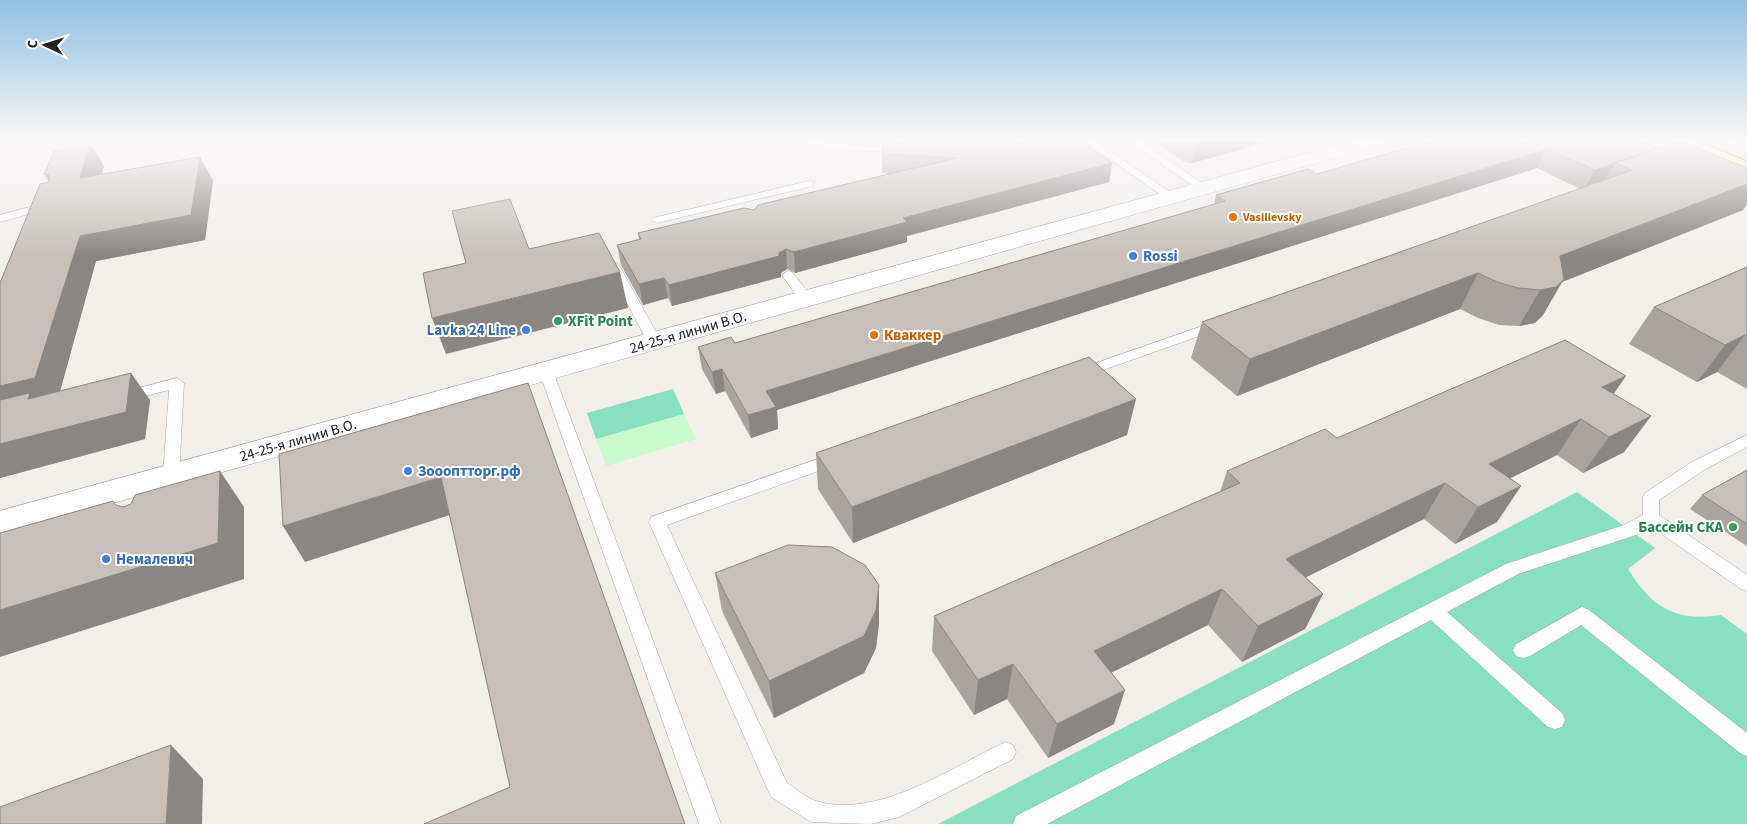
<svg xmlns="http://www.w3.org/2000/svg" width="1747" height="824" font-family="'Source Sans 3',sans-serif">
  <rect width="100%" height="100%" fill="#f2efe9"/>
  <path fill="#c8facc" d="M684,414l12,25 -90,27 -10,-27z"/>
  <g fill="#88e0be">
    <path d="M673,389l11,25 -88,25 -9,-26z"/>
    <path d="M1577,492l78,56 -27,21c24,38 46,53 93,46l26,19v190h-809z"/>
  </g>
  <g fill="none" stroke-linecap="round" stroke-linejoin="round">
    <g stroke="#a9a9a9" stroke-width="1">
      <g id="lane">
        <path d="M608,140h10l1,1 -5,3z"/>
        <path d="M800,140l70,6 70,-6c-17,15 -123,15 -140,0z"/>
        <path d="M1082,140h12l83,57 -6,3 -4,-1z"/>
        <path d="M1127,140h12l70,48 -6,3 -4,-1z"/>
        <path d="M1734,140l5,1v4l-38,13 -5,-3z"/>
        <path d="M809,181l4,1v4l-156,37 -6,-3 2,-2z"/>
        <path d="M49,202l4,1v4l-53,15v-7z"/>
        <path d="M613,261l6,4 42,76 -2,3h-10l-2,-3 -40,-76z"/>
        <path d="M788,271l4,1 19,24 2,3 -2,3h-10l-17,-24 -2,-3z"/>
        <path d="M1217,321l5,1 2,3 -2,3 -136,48 -5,2 -7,-5 2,-3z"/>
        <path d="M546,366l7,5 168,453h-22l-160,-453z"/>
        <path d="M177,378l7,5 -5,93 -2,4h-12l-2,-4 6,-86 -44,11 -7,-5 2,-3z"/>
        <path d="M1747,435v12l-43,23 -45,30v15l88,60v16l-6,-2 -91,-63 -14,9 -118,39 -71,38 115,101 3,7 -3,7 -7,2 -7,-2 -117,-107 -384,204h-34l3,-8 490,-252 118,-39 19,-10v-18l2,-4 47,-31z"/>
        <path d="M835,453l6,2 2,4 -2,4 -174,62 120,258c8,5 19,15 29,18 60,18 130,-30 183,-56l7,-3 7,3 3,7 -3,7 -114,58 -28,7 -60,-2 -40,-25 -122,-275 2,-5z"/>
        <path d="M1582,607l7,3 158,123v23l-7,-3 -159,-128 -51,31 -7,2 -7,-2 -3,-6 3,-6z"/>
      </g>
    </g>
    <g stroke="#a9a9a9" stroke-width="1">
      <path id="street" d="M1355,140h30l-2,4 -1383,391v-24z"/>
    </g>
    <g stroke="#707d05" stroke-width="1">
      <path id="secondary" d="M1671,140h26l50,20v13l-74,-29z"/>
    </g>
    <use href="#lane" fill="#fff" fill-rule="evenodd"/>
    <use href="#street" fill="#fff" fill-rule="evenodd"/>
    <use href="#secondary" fill="#f7fabf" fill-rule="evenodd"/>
    <path stroke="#707070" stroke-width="1" d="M1696,140l51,21"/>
  </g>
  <g fill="#aba49e">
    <path d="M1152,140h124l-84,23 -7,-1z"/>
    <path d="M1434,140l223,8 90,20v36l-4,6 -181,72 -19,33 -8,8 -16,3 -20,-1 -21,-7 -18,-9 -223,87 -46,-38 11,-36 378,-133 -43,-21 -760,242 1,19 -27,9 -26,-47 -9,3 -14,-25 -4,-22 37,-4 479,-138 2,-10 101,-21z"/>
    <path d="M90,143l14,23 -2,8 98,-17 13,24 -8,59 -109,21 -36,130 90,9 -5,39 -145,39v-195l49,-101 -5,-8z"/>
    <path d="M882,147l230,16 -3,19 -202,54v6l-112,31 -8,-4 -6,4v4l-109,29 -4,-8 -25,7 -22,-40 -4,-20 22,-5 -1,-7 116,-23 136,-36 -8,-1z"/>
    <path d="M1747,267v122l-30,-17 -20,10 -68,-38 25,-37z"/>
    <path d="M1614,394l37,22 -27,36 -41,21 -26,-18 -47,23 11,8 -24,36 -42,22 -31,-25 -118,58 17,17 -18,35 -63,33 -34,-37 -97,48 3,51 -66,34 -41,-59 -33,16 -42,-64 2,-35 286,-124 7,-21 110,-33z"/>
    <path d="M1127,435l-274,108 -35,-54 -2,-36z"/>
    <path d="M1747,470v76l-57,-37 12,-14z"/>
    <path d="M715,573l164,50 -3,25 -12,25 -90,45 -52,-107z"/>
  </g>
  <g fill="#8b8681">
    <path d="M1198,140h78l-84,23z"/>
    <path d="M90,143l14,23 -9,36 -15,-24z"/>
    <path d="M1547,149l-10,19 -760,242 1,19 -27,9 -3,-23 18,-24z"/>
    <path d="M200,157l13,24 -8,59 -109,21 -40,145 -56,13v-33l80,-150z"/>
    <path d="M1112,163l-3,19 -202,54v6l-112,31 -1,-21 109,-34z"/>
    <path d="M1615,164l-12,19 -19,7 11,-20z"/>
    <path d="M1747,184v20l-4,6 -181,72 -19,33 -8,8 -16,3 41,-70z"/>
    <path d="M786,249l1,20 -6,4v4l-109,29 -3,-21z"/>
    <path d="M620,272l8,36 -182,46 -14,-36z"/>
    <path d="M1478,273l-18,36 -223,87 13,-37z"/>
    <path d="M664,278l4,20 -25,7 -4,-21z"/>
    <path d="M1745,335l-28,37 -20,10 28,-37z"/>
    <path d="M722,369l3,22 -9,3 -4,-22z"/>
    <path d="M131,373l19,27 -5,39 -145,39v-34z"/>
    <path d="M1626,376l-24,35 -21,8 -24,36 -90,45 22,-36 113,-77z"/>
    <path d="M1136,399l-9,36 -274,108 -1,-36z"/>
    <path d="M1651,416l-27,36 -41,21 26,-36z"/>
    <path d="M220,471l24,36v72l-244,78v-47z"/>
    <path d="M441,477l15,36 -151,49 -22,-36z"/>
    <path d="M1445,483l-21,36 -154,76 16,-36z"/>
    <path d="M1521,486l-24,36 -42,22 23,-37z"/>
    <path d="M879,585v38l-3,25 -12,25 -90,45 -5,-37z"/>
    <path d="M1222,589l-14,36 -124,61 10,-35z"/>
    <path d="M1323,594l-18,35 -63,33 16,-36z"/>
    <path d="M1013,664l-6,35 -33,16 4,-35z"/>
    <path d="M1125,690l-11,34 -66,34 9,-34z"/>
    <path d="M171,745l32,34 -1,45h-36z"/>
  </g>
  <g fill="#c7bfb8" stroke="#8b8681">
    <path d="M911,140h168l33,23 -209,55 4,4 -113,30 -8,-3 -7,4v3l-110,29 -5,-7 -25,6 -22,-39 24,-6 -3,-6 106,-25 10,2 4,-5 199,-47 -75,-4v-7z"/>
    <path d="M1434,140h204l19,8 -62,22 -48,-21 -781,242 10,16 -28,8 -26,-46 -10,3 -14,-25 33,-10 4,6 490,-142 -9,-6 92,-26 9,5z"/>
    <path d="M1679,141l68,27v16l-187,72 4,23 -8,8 -16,3 -22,-2 -21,-6 -19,-9 -228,86 -48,-37 430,-152 -17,-7z"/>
    <path d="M90,143l-10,35 120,-21 -9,58 -111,21 -45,142 -35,8v-103l40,-99 9,-2v-7l-5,-1 10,-23z"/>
    <path d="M510,199l19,50 70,-16 21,39 -188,46 -9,-45 43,-10 -14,-52z"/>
    <path d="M1747,267v69l-2,-1 -20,10 -71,-38z"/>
    <path d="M1565,340l61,36 -24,11 49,29 -42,21 -28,-18 -92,45 32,22 -43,21 -33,-24 -159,76 37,35 -65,32 -36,-37 -128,62 31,39 -68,34 -44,-60 -35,16 -44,-64 306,-133 -13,-12 98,-42 12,9z"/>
    <path d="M1089,357l47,42 -284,108 -36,-54z"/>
    <path d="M131,373l-5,39 -126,32v-44l30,-7 -2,6z"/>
    <path d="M528,383l157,441h-261l86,-37 -69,-310 -158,49 -4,-72z"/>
    <path d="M1747,470v54l-45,-29z"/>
    <path d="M220,471l-2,72 -218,67v-77l113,-32 3,4 7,2 8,-3 4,-9z"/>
    <path d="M788,545l44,2 33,18 14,20 -3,25 -12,26 -95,45 -54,-108z"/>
    <path d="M171,745l-5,79h-166v-17z"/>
  </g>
  <linearGradient id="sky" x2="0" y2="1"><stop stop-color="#8fc0e4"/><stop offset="0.55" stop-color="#f9f8f5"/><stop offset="1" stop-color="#f9f8f5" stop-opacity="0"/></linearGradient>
  <rect width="1747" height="255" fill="url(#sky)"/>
  <g fill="#e8710a" stroke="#fff" stroke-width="2">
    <circle cx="1233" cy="217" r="5"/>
    <circle cx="874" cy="335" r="5"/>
  </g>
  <g fill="#3f7fe0" stroke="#fff" stroke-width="2">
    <circle cx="1133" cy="256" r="5"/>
    <circle cx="526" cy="330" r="5"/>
    <circle cx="408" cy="471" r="5"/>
    <circle cx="106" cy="559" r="5"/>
  </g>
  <g fill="#2e9e5b" stroke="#fff" stroke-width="2">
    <circle cx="558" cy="321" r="5"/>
    <circle cx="1733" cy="527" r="5"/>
  </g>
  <g text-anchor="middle" stroke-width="4" stroke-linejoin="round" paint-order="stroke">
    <g font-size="12" font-weight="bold" fill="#c56008" stroke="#fff" text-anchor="start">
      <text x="1243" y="221">Vasilievsky</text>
    </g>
    <g font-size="15" font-weight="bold" fill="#366cbe" stroke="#fff" text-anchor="start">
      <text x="1143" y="261">Rossi</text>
      <text x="516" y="335" text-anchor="end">Lavka 24 Line</text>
      <text x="418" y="476">Зоооптторг.рф</text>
      <text x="116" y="564">Немалевич</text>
    </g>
    <g font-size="15" font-weight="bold" fill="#27864d" stroke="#fff" text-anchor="start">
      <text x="568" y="326">XFit Point</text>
      <text x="1723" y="532" text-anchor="end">Бассейн СКА</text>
    </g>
    <g font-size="15" fill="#222" stroke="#fff">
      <text transform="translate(688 332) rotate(-16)" y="5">24-25-я линии В.О.</text>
      <text transform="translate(298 440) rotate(-16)" y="5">24-25-я линии В.О.</text>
    </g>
    <g font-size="15" font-weight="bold" fill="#c56008" stroke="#fff" text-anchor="start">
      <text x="884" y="340">Кваккер</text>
    </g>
  </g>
  <g transform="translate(45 45) rotate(274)" stroke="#ffffff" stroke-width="4" paint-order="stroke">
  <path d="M0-4L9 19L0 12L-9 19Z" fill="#222222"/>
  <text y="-8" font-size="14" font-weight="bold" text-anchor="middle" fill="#222222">С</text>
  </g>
</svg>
